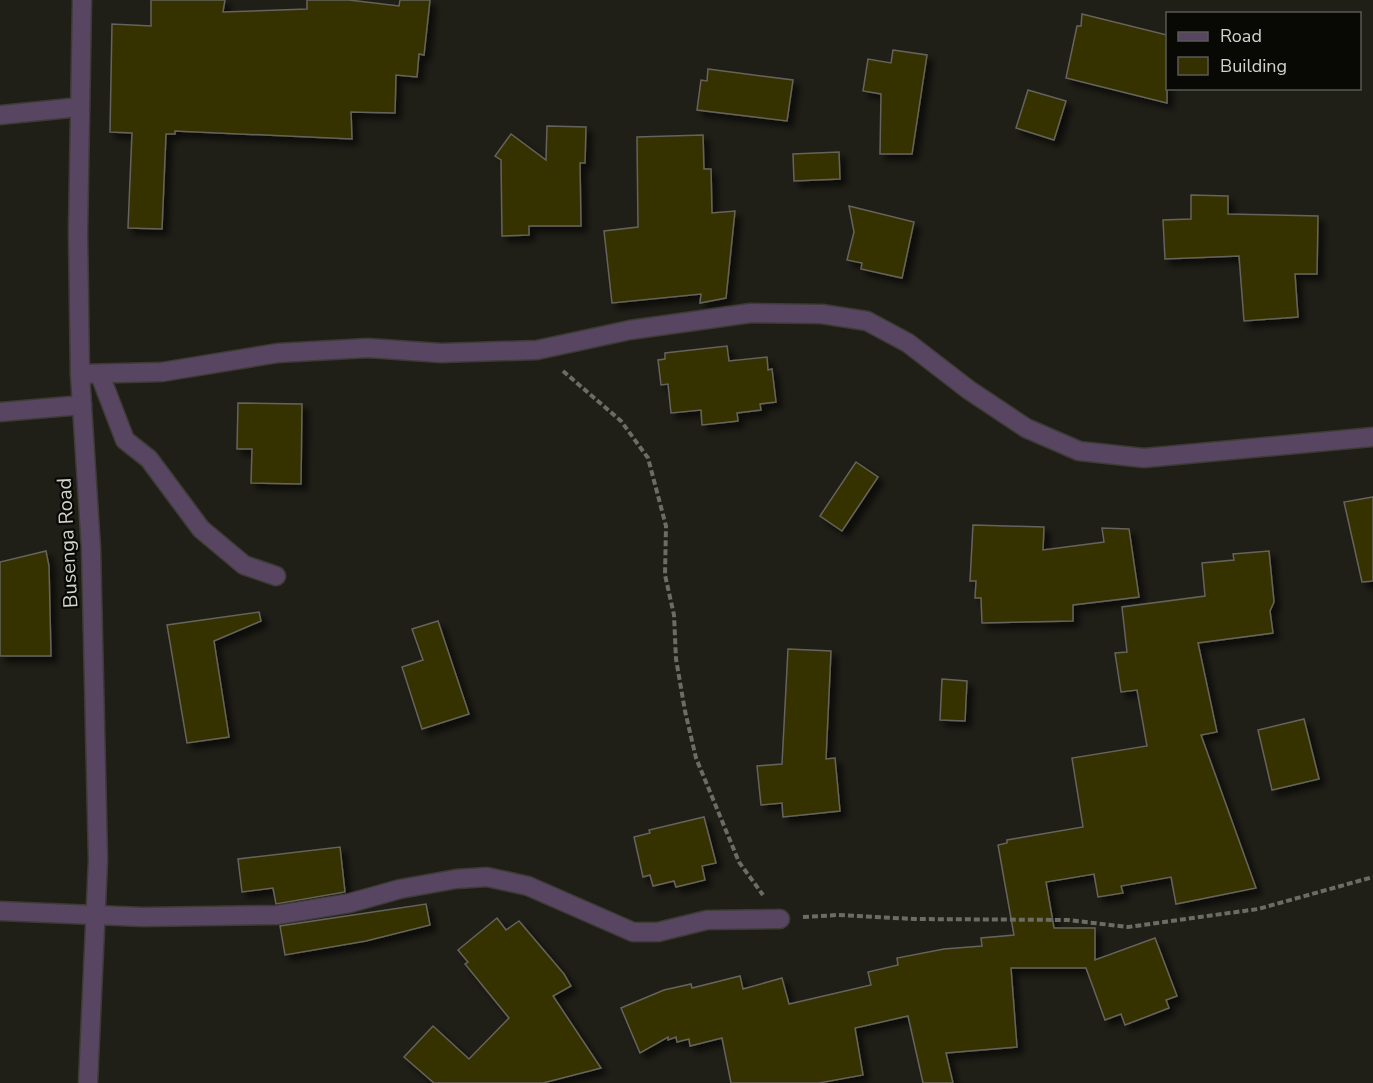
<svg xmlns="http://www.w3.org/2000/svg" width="1373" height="1083" font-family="'Nunito Sans',sans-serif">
  <defs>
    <filter id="shadow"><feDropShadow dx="5.5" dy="5.5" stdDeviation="3" flood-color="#0009"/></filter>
  </defs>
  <rect width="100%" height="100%" fill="#1f1e17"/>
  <g fill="#353000" stroke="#65645b" stroke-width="1.5" filter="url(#shadow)">
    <path d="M151,0h74l-2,12 84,-3v-9h42l50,6 1,-6h30l-6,55 -5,-1 -2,23 -21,-2 -1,38 -44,-1 1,27 -177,-8v3h-9l-4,95 -34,-1 4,-95 -22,-1 2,-108 39,2z"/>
    <path d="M1082,14l85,21v68l-101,-25 11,-52h4z"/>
    <path d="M893,50l34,5 -15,99h-32l1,-60 -18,-3 5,-32 23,4z"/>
    <path d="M708,69l85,11 -6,41 -90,-11 4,-30 6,1z"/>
    <path d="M1028,90l38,11 -12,39 -38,-12z"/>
    <path d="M547,126l39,1 -1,36h-5l1,63h-52v9l-27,1 -1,-76 -6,-4 16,-22 35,26z"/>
    <path d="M703,135l1,34h7l1,44 23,-2 -9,87 -26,5 1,-9 -89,9 -8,-72 34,-4 -1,-90z"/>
    <path d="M839,152l1,27 -46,2 -1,-27z"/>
    <path d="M1191,195l37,1v18l90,2 -1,58h-22l3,43 -54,4 -5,-65 -74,3 -2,-39 28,-1z"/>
    <path d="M849,206l65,16 -12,56 -41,-9 1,-6 -15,-3 7,-28z"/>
    <path d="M727,346l2,15 38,-4 1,13 4,-1 4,33 -16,2 1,6 -24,3 1,8 -36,4 -1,-15 -30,3 -3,-29 -7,1 -3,-25 7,-1v-6z"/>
    <path d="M238,403l64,1 -1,80 -50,-1 1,-34h-15z"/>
    <path d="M856,462l22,15 -36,54 -22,-15z"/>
    <path d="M1373,497v84l-11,1 -18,-80z"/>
    <path d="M973,525l71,2 -1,23 61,-8 -2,-14 27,1 10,68 -66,8v16l-91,2 -1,-25h-6l1,-17h-6z"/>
    <path d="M46,551l3,15 2,90h-51v-94z"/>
    <path d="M1269,551l5,51 -4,9 3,22 -75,10 19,89 -16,3 55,153 -80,16 -5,-27 -50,9 2,7 -25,4 -4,-23 -48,8 8,46h41v32l60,-22 22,58 -11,4 3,8 -44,17 -4,-11 -16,6 -19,-52h-75l6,79 -71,6 7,30h-30l-15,-67 -53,12 8,47 -44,8h-88l-9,-45 -32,8 -1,-7 -12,3 -1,-5 -8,3v-3l-28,16 -19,-45 43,-18 27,-6 1,4 48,-12 3,13 39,-11 7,26 82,-19 -3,-13 30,-7 -1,-7 47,-9 38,-3 -1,-8 33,-3 -16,-90 9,-2v-3l76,-13 -11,-69 75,-12 -10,-56 -16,2 -6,-39 12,-1 -5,-45 83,-11 -3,-33 32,-3 -1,-6z"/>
    <path d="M259,612l2,9 -47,20 15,96 -42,6 -20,-118z"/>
    <path d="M438,621l31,93 -47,15 -20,-62 21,-7 -11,-31z"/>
    <path d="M788,649l43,2 -5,108 9,-1 5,53 -57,6 -1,-14 -21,2 -4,-39 25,-2z"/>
    <path d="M942,679l25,2 -2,40 -25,-1z"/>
    <path d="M1304,719l15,60 -47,11 -14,-60z"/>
    <path d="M704,817l12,46 -14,3 3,14 -29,7 -2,-6 -21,5 -3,-11 -7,2 -9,-40 16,-4 -1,-3z"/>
    <path d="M340,847l5,45 -69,12 -3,-16 -31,4 -4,-33z"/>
    <path d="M426,904l4,21 -64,16 -81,14 -5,-29z"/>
    <path d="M497,918l9,12 13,-9 45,53 7,12 -18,10 48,72 -58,15h-109l-30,-26 29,-31 36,33 40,-41 -44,-54 3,-2 -10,-12z"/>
  </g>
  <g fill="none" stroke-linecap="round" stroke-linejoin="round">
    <g stroke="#3c3b34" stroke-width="21">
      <g id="minor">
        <path d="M82,0l-4,232 2,142 11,174 7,312 -10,223"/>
        <path d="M0,115l80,-8"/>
        <path d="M80,374l82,-2 116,-19 90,-5 73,5 96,-3 93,-20 121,-17 71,1 45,7 41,22 61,47 57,38 53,23 65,7 229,-21"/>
        <path d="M100,375l25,65 24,19 52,70 43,36 32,11"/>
        <path d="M0,412l82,-7"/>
        <path d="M0,911l143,6 134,-2 73,-12 50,-14 56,-10 31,-2 41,9 105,46h25l49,-12 73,-1"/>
      </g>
    </g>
    <g stroke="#6c6b65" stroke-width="4" stroke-dasharray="6 3" stroke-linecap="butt">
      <path d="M563,371l58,50 27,37 18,68 -1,49 9,40 2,44 9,52 11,47 43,104 24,33"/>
      <path d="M803,917l35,-2 76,4 154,1 60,7 130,-18 115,-32"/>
    </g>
    <use href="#minor" stroke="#574561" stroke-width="18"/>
  </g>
  <g text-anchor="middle" stroke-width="4.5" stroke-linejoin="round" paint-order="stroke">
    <g font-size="20" fill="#d3d3cd" stroke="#080805">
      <text transform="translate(67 543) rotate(-93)" y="7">Busenga Road</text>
    </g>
  </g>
  <rect x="1166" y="12" width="195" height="78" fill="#080805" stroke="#595955" stroke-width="1.5"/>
  <rect x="1178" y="32" width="30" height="9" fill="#574561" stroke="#595955" stroke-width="1.5"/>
  <text x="1220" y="42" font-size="18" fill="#d3d3cd">Road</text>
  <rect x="1178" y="57" width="30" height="18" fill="#353000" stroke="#595955" stroke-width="1.5"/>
  <text x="1220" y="72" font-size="18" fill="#d3d3cd">Building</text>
</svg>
